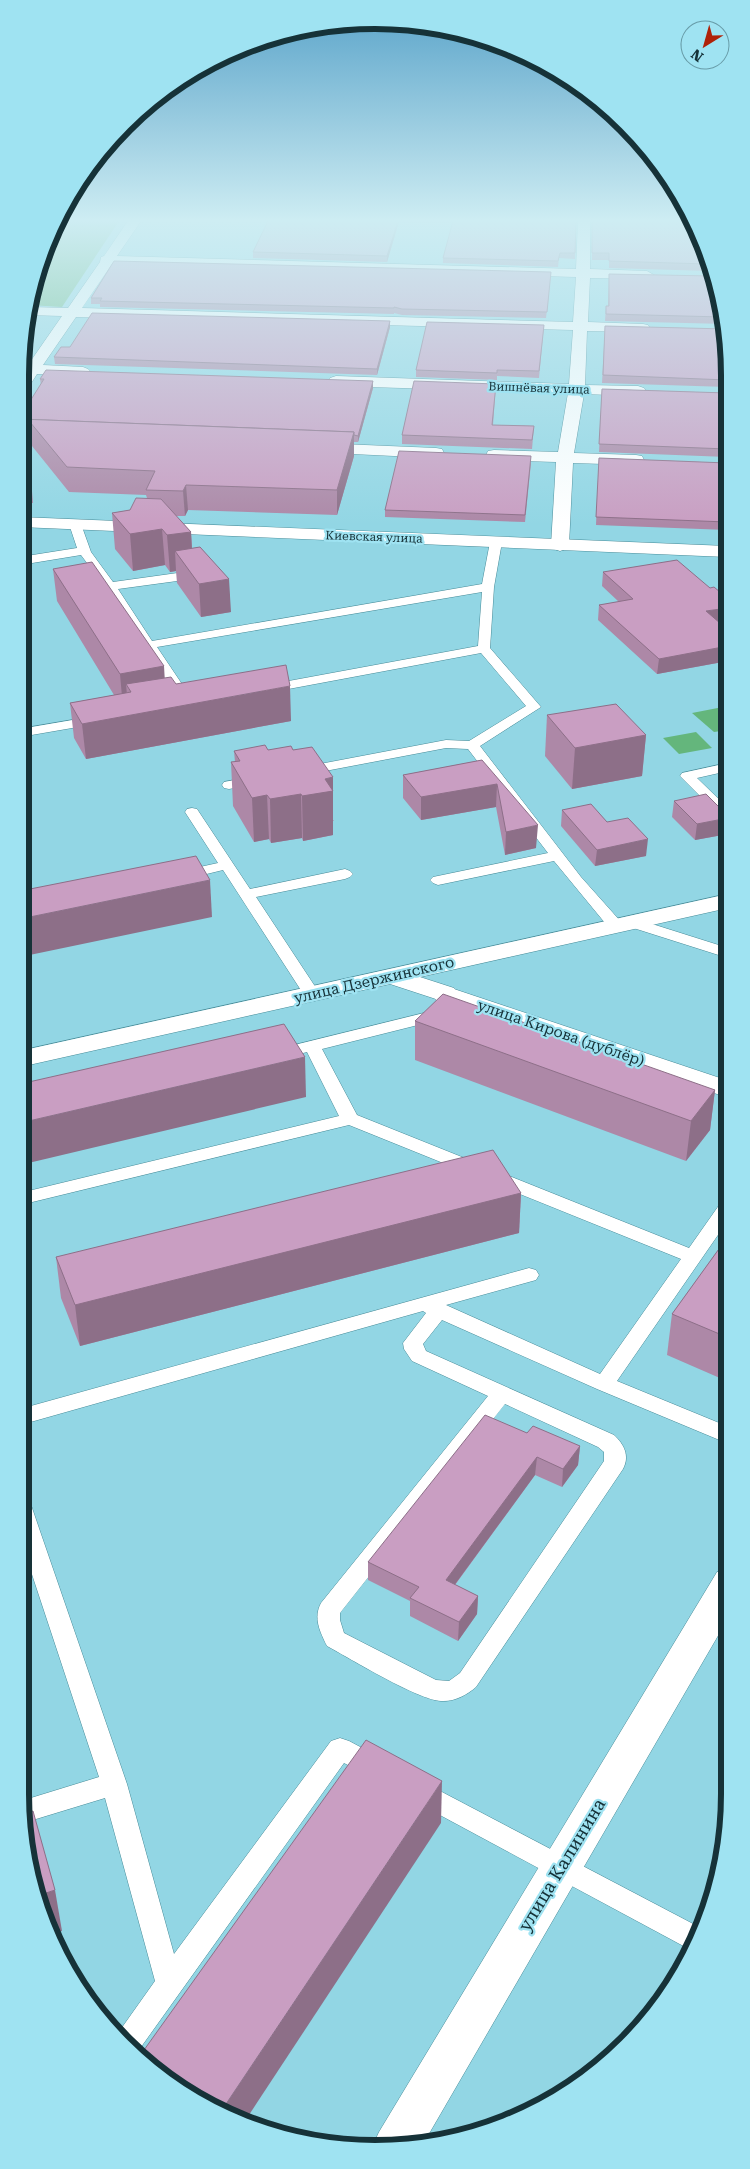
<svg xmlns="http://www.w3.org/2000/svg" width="750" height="2169" font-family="'Roboto Serif',serif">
  <rect width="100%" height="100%" fill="#92d6e4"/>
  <g fill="#64b67c">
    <path d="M55,221h64l-57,86 -33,-2 3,-22z"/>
    <path d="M728,706v24l-14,2 -22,-19z"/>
    <path d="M696,732l16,16 -33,6 -16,-16z"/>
  </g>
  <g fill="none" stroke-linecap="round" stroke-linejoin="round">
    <g stroke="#478b98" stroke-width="1">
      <g id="lane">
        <path d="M75,521l6,3 10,28 22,30 86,-12 6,4 -6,4 -81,11 34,52 330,-57 8,-42 6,-3 4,1 2,2 -8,45 -4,61 51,59 -61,39 101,131 41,46 2,3 -2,3h-12l-56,-68 -116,24 -5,-2 -3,-3 3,-3 115,-24 -80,-104 -22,-1 -142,27 -7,-4 7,-4 142,-27 23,1 57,-35 -45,-53 -214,40 -7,-4 7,-4 211,-39 4,-54 -325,55 33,49 -7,4 -5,-1 -70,-108 -27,-36 -61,10v-8l57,-9 -8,-24z"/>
        <path d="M96,716l7,4 -2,3 -81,14v-8z"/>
        <path d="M728,763v8l-31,7 31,30v12l-5,-1 -43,-43 2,-3z"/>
        <path d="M256,776l7,4 -2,3 -32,6 -5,-1 -2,-3 2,-3z"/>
        <path d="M192,808l5,1 53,80 95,-20 5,2 3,3 -3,3 -5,2 -89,18 64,97 -2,4h-12l-83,-128 -41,10 -5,-2 -3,-3 3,-3 41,-9 -33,-51 2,-3z"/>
        <path d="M630,917l98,31v10l-104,-33 -2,-3 2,-3z"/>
        <path d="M424,1013l6,1 2,4 -2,4 -108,27 35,66 332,133 33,-47 7,-2v20l-112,162 112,46v17l-132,-55 -155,-69 -19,24 3,7 188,84c10,9 16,21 9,34l-147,218c-9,8 -22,15 -35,14 -23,-1 -90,-42 -114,-55 -7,-14 -14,-28 -6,-43l167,-207 -76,-35 -8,-12 -1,-6 23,-30 -3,-2 -403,114v-16l509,-141 7,2 3,5 -3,5 -90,25 154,69 81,-115 -332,-134 -329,80v-12l319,-77 -32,-64 -31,8 -6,-1 -3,-4 3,-4zM505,1404l93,43 6,5v9l-144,212 -11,8 -13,-1 -92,-47 -4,-13v-7z"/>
        <path d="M20,1496l8,3 3,6 96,279 47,170 157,-213 9,-3 9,3 34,18 3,8 -3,8 -9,3 -30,-15 -208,291 -20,-18 39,-55 -50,-183 -82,25 -2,-22 78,-24 -79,-239z"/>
        <path d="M421,1781l278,146 -10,22 -277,-149 -4,-8 4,-8z"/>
      </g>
    </g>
    <g stroke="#478b98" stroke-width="1">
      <g id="street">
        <path d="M128,221h13l-24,35 459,13 2,-48h12v48l57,2 7,4 -7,4 -57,-1 -2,44 55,2 5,1 2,3 -2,3 -5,1 -56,-1 -2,54 53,1 6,2 2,3 -2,3 -6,2 -54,-2 -10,59 62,2 6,1 2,4 -2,4 -6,1 -63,-2 -4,82 -3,4 -6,2 -6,-2 -3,-4 5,-83 -62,-2 -6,-1 -2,-4 2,-4 6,-1 64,2 10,-59 -232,-7 -6,-2 -2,-3 2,-3 6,-2 233,8 4,-54 -497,-13 -33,48 40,2 5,2 3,3 -3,3 -51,-1 -7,11 -10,1 1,-22 7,1 34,-49 -34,-1 1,-8 39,1 32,-46 1,-5 3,-1zM112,264l464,13 -3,45 -491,-14z"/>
        <path d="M317,443l119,5 6,1 2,4 -2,4 -6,1 -125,-6 -2,-4 2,-4z"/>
        <path d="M445,986l284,95v17l-293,-98 -4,-6 4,-6z"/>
        <path d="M730,1568v47l-307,529 -25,4 -26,-1 7,-15 338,-560z"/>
      </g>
    </g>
    <g stroke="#478b98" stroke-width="1">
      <g id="secondary">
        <path d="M20,517l707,29v11l-707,-30z"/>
        <path d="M728,894v14l-308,69 34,11 4,6 -4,6 -9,2 -55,-18 -370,83v-16z"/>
      </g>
    </g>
    <use href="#lane" fill="#fff" fill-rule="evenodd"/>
    <use href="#street" fill="#fff" fill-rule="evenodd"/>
    <use href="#secondary" fill="#fff" fill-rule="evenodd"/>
  </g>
  <g fill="#ad88a7">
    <path d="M268,221h308l-1,38 -16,-1 -1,9 -115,-4v-5l10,-35 -54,-1 -12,40 -134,-4v-6z"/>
    <path d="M592,221h102l16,50 -101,-3v-8h-17z"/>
    <path d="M551,272l-5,46 -144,-3 -8,-2v1l-294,-7v-3h-9v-6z"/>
    <path d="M609,274l102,2 15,48 -121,-3 1,-15h2z"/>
    <path d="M390,321v6l-13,48 -322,-11 -1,-7 16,-10z"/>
    <path d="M544,325l-5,53 -42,-2v4l-81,-3v-7z"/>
    <path d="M605,326l122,3v58l-125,-4z"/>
    <path d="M40,379l333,9 -15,54h-4v14l-17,59 -149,-5 -3,6h-9l15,16 1,16 39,64 -30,5 -24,-34 -1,-12 -6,1 -5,-7 -32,6 -18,-22 -3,-36 18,-3 17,-12 -1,-3 -77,-3 -37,-46 -12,9v-38l21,-32z"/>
    <path d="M496,384l-3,41 41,1 -2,23 -130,-5v-9z"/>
    <path d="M602,389l125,4v65v-1l-128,-5z"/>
    <path d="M599,458l128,5v67l-131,-5z"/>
    <path d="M20,463l11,16 2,24h-13z"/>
    <path d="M531,463l-6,59 -140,-5v-7z"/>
    <path d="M53,569l111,97v12l12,6 115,37 -205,38 -12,-21 -4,-35 44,-8 -57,-94z"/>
    <path d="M603,572l125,50 -8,1 8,7v31l-71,13 -59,-54 1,-15 20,-3 -17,-16z"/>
    <path d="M547,715l99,20 -4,41 -70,13 -27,-33z"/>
    <path d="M268,750l66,71h-1v14l-30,6 -1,-3 -31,5 -2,-4 -15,3 -21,-36 -2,-44h4l-1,-11z"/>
    <path d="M728,750v45l-9,-9 4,-35z"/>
    <path d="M482,760l54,88 -31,7 -9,-48 -75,13 -18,-22v-23z"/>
    <path d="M674,801l54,33 -33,6 -23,-23z"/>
    <path d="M562,810l84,46 -51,10 -34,-40z"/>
    <path d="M415,1021l300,69 -5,40 -24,31 -271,-101z"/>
    <path d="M521,1193l-2,40 -439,113 -19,-48 -5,-41z"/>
    <path d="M729,1235v147l-62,-27 5,-41z"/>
    <path d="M527,1433l53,13 -2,19 -16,22 -27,-12 -80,110 23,11 -1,18 -19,27 -48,-25v-15l-42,-21v-18z"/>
  </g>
  <g fill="#8d6f88">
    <path d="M398,221h1l-12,41v-6z"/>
    <path d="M390,321v6l-13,48v-6z"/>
    <path d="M373,381v7l-15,54v-6z"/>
    <path d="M30,422l2,24 -12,9v-26z"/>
    <path d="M354,432v24l-17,59v-25z"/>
    <path d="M186,485l2,25 -3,6 -2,-25z"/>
    <path d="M20,524l3,23h-3z"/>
    <path d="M162,529l3,36 -32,6 -3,-37z"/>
    <path d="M191,532l2,37 -18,-18 1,20 -6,1 -3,-37z"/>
    <path d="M229,579l2,33 -30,5 -2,-33z"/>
    <path d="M728,608v14l-23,4 1,-15z"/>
    <path d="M728,646v15l-71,13 2,-15z"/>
    <path d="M164,666l2,34 -40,-16 2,23 -5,1 -3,-34z"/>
    <path d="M290,686l1,35 -205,38 -4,-35z"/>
    <path d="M646,735l-4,41 -70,13 3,-41z"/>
    <path d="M333,777v58l-30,6 -1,-45 23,-17z"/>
    <path d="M497,784l-1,23 -75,13v-23z"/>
    <path d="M301,794l1,44 -31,5 -1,-44z"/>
    <path d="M267,795l2,44 -15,3 -2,-44z"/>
    <path d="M728,818v16l-33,6 2,-16z"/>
    <path d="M538,825l-2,23 -31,7 1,-23z"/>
    <path d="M648,839l-2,17 -51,10 2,-16z"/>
    <path d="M210,880l2,37 -192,40v-38z"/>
    <path d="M305,1057l1,40 -286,68v-42z"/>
    <path d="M715,1090l-5,40 -24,31 5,-40z"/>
    <path d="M521,1193l-2,40 -439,113 -5,-41z"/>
    <path d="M580,1446l-2,19 -16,22 1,-18z"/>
    <path d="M537,1457l-2,18 -90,123 1,-18z"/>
    <path d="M478,1596l-1,18 -19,27 1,-19z"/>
    <path d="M442,1781l-1,42 -196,298 -25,-8z"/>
    <path d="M55,1890l7,41 -12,4 -3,-5 -10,-34z"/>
  </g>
  <g fill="#c99ec2" stroke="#8d6f88">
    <path d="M268,221h130l-11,35 -134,-4z"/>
    <path d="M453,221h123l-1,32h-15l-2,8 -115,-3z"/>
    <path d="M592,221h102l13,43 -98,-3v-8h-17z"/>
    <path d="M114,261l437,11 -4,40 -145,-3 -8,-2v1l-294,-7 2,-3h-11z"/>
    <path d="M609,274l102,2 12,41 -117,-3v-8h3z"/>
    <path d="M92,313l298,8 -13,48 -323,-12 7,-10h9z"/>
    <path d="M427,322l117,3 -5,46 -42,-1v3l-81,-3z"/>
    <path d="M605,326l122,3v51l-124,-5z"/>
    <path d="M46,370l327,11 -15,55 -4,-1v-3l-334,-13v-2l24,-38h-4z"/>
    <path d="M414,381l82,3 -4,41 42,1 -2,14 -130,-5z"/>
    <path d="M602,389l125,4v56l-128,-5z"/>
    <path d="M20,419l334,13 -17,58 -151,-5 -3,6 -37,-1 9,-19 -88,-4 -37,-45 -10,7z"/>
    <path d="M399,451l132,5 -6,59 -140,-5z"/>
    <path d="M599,458l128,5v59l-131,-5z"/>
    <path d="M20,463l11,16 -11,-1z"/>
    <path d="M136,498l25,1 30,33 -24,3 -5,-6 -32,5 -18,-21 18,-3z"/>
    <path d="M200,547l29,32 -30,5 -24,-33z"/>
    <path d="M677,560l33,28 4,-1 13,11 1,10 -22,3 22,19v16l-69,13 -60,-54 34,-6 -30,-27z"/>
    <path d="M92,562l72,104 -44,8 -67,-105z"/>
    <path d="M286,665l4,21 -208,38 -12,-21 61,-11 -5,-8 45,-7 5,7z"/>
    <path d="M616,704l30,31 -71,13 -28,-33z"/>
    <path d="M265,745l3,5 23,-4 2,4 19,-3 21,30 -8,2 8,12 -31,5 -1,-2 -31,5 -3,-4 -15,3 -21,-36 9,-1 -6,-10z"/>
    <path d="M728,750v5l-5,-4z"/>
    <path d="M482,760l56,65 -32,7 -9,-48 -76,13 -18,-22z"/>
    <path d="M706,794l22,22v2l-31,6 -23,-23z"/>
    <path d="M591,804l16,18 21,-4 20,21 -51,11 -35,-40z"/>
    <path d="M196,856l14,24 -190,39v-28z"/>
    <path d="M443,994l272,96 -24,31 -276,-100z"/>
    <path d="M284,1024l21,33 -285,66v-39z"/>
    <path d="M493,1150l28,43 -446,112 -19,-48z"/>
    <path d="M729,1235v103l-57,-24z"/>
    <path d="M485,1415l42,18 6,-7 47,20 -17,23 -26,-12 -91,123 32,16 -19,26 -49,-24 9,-11 -51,-25z"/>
    <path d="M366,1740l76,41 -222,332 -2,-1 -59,-36 -20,-19z"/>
    <path d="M33,1811l22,79 -18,6 -10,-33 -5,-48z"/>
  </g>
  <linearGradient id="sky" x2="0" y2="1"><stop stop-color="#59a3c9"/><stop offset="0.42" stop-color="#ceedf3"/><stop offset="1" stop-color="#ceedf3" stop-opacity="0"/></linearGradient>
  <rect width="750" height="525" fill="url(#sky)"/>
  <g text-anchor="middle" stroke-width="4.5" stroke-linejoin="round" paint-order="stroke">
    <g font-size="12" fill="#163238" stroke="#9fe3f2">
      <text transform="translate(539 388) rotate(2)" y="4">Вишнёвая улица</text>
      <text transform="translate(374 537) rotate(2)" y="4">Киевская улица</text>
    </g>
    <g font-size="15" fill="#163238" stroke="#9fe3f2">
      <text transform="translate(374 980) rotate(-13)" y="5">улица Дзержинского</text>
      <text transform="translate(561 1033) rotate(19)" y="5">улица Кирова (дублёр)</text>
    </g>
    <g font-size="18" fill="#163238" stroke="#9fe3f2">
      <text transform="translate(562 1865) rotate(-59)" y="6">улица Калинина</text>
    </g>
  </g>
  <path d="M0 0H750V2169H0ZM375 29H375A346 346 0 0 1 721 375V1794A346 346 0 0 1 375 2140H375A346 346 0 0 1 29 1794V375A346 346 0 0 1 375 29Z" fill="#9fe3f2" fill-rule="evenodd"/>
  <path fill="none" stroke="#163238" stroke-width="6" d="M375 29H375A346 346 0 0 1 721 375V1794A346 346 0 0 1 375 2140H375A346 346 0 0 1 29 1794V375A346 346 0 0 1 375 29Z"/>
  <g transform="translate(705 45) rotate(217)"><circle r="24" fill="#9fe3f2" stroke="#689ca8"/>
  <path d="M0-4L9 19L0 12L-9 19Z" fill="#af2108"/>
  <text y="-8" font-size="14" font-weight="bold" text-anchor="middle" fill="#163238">N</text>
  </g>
</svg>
